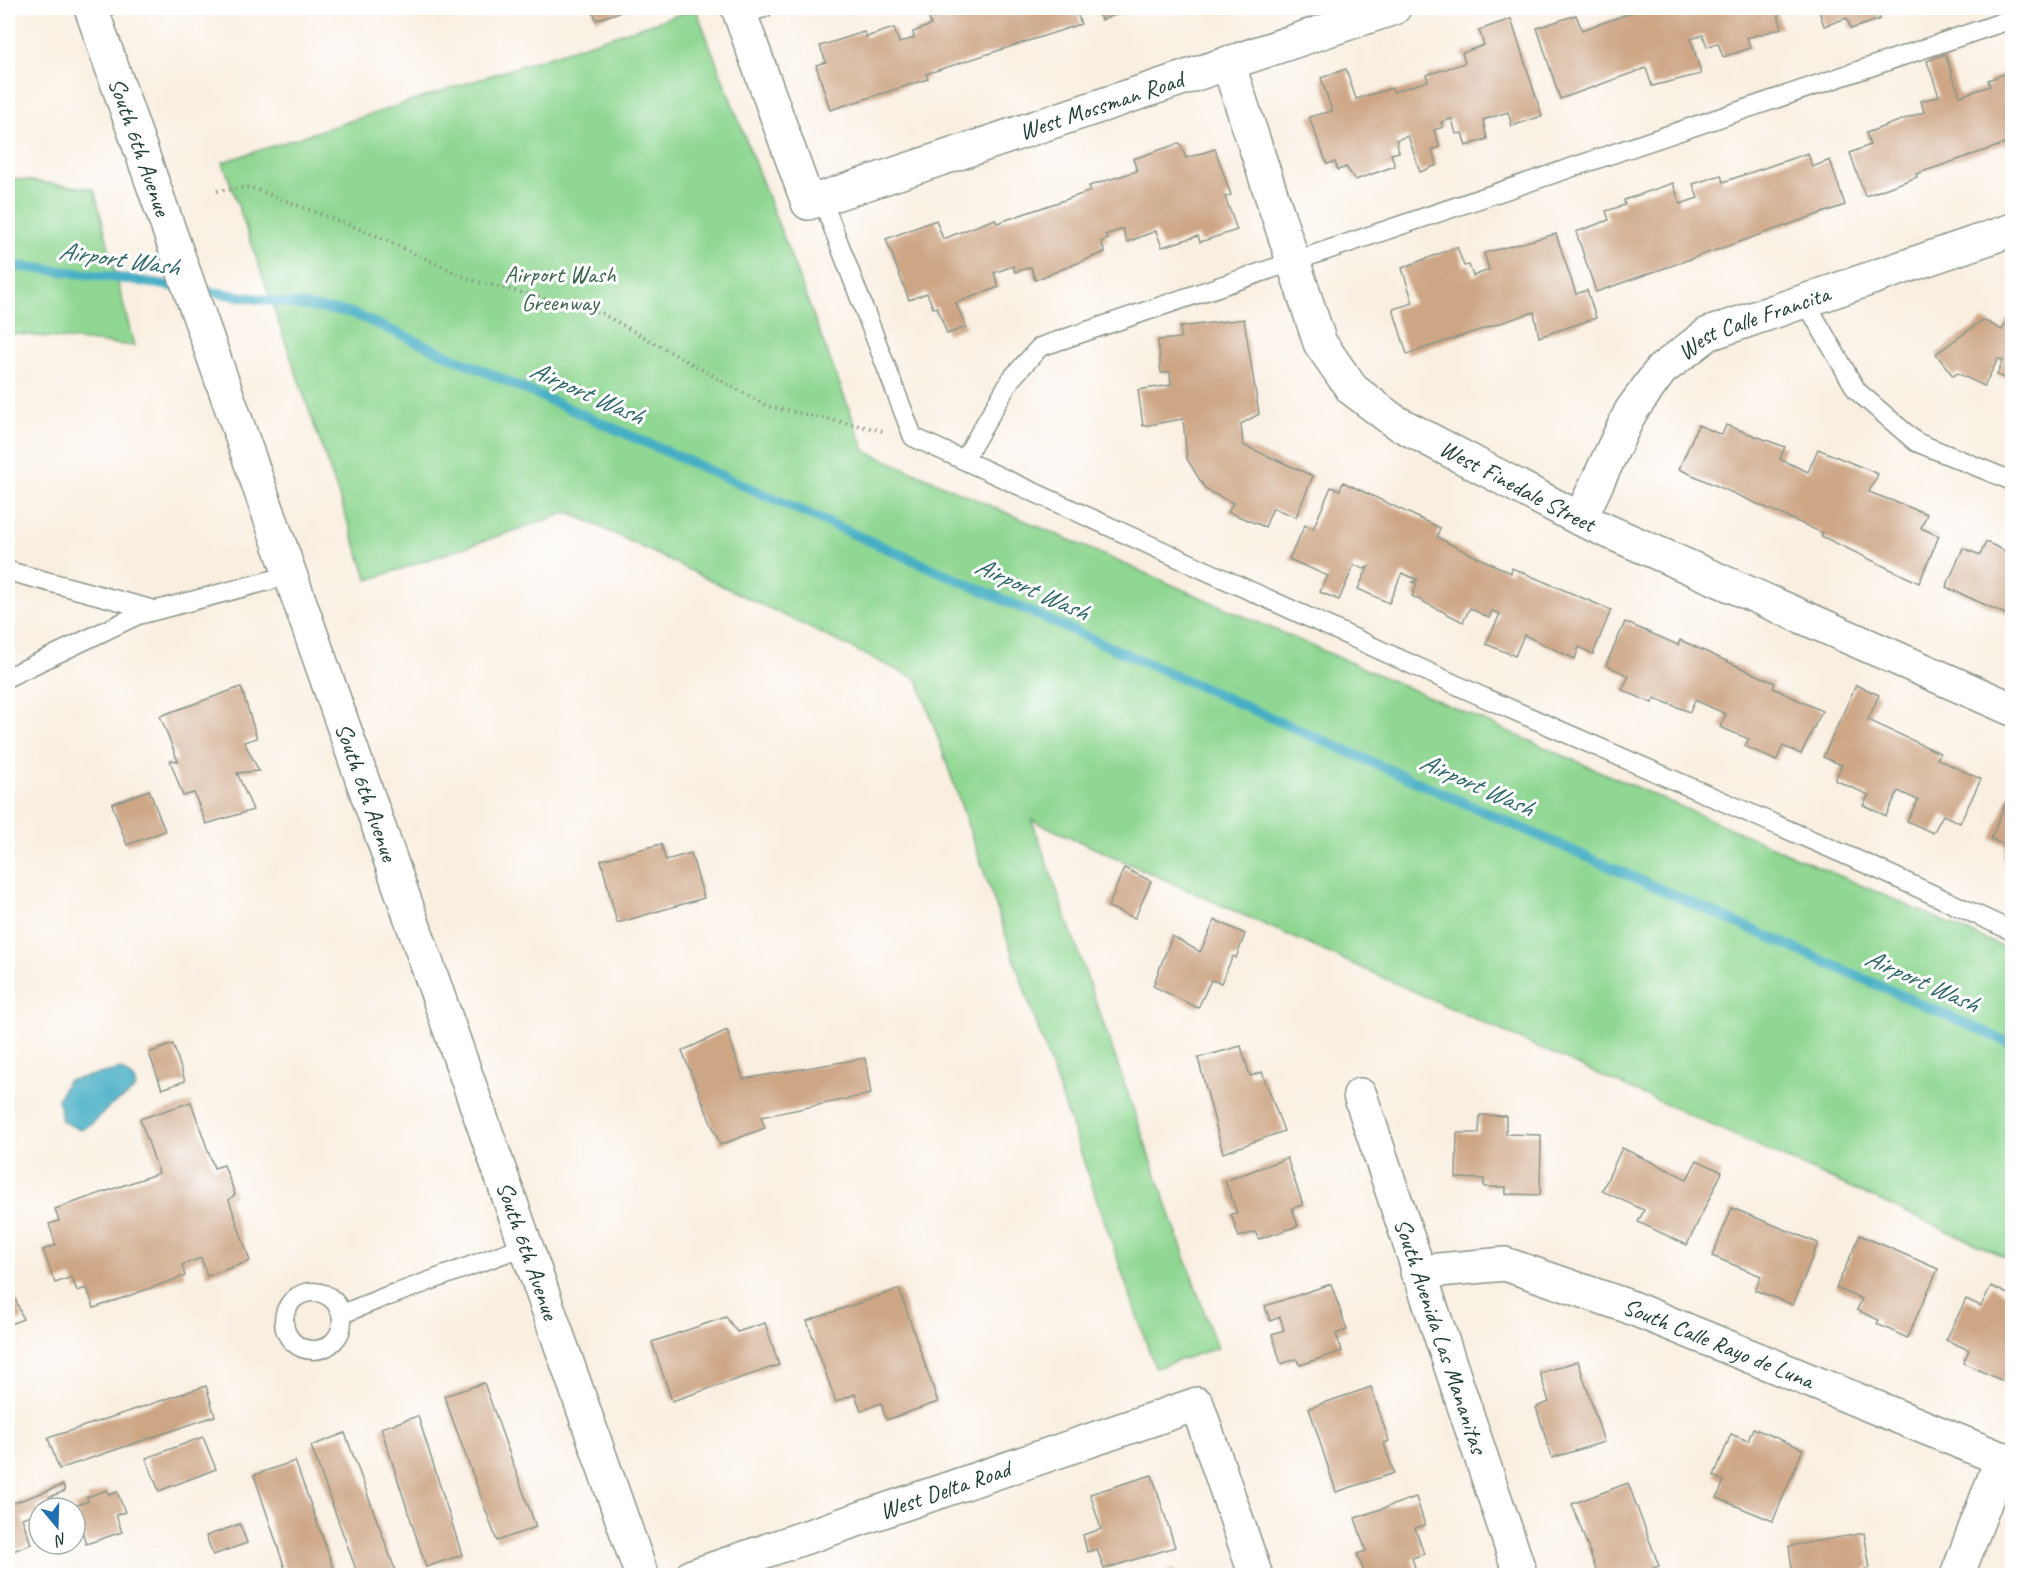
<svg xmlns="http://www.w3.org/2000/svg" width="2020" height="1583" font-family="Caveat,sans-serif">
  <rect width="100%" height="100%" fill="#fff"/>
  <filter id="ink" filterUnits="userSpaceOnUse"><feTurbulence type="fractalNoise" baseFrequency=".0167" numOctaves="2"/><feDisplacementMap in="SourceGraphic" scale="12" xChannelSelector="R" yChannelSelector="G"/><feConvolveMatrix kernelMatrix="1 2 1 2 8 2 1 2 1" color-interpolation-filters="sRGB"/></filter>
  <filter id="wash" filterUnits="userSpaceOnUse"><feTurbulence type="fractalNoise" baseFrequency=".008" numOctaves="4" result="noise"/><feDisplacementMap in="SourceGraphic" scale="24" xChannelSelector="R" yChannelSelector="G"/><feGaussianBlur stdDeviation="1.35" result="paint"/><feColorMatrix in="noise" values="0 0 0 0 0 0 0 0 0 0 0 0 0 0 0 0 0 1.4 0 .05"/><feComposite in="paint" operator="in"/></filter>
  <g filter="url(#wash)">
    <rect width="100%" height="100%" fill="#f9efe1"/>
    <g fill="#8fd792" stroke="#578a63" stroke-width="1.5">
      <path d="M696,9l169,442 1147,500v309l-980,-440 185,528 -62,20 -237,-688 -349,-168 -201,68 -145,-418z"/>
      <path d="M8,178l86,11 40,157 -126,-13z"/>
    </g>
    <path fill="#46afc5" stroke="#32767c" stroke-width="1.5" d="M121,1069l13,11 2,7c-8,10 -15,12 -24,18 -12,8 -18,21 -32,25l-18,-9 -4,-22 9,-18z"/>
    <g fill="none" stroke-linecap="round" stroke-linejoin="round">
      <path stroke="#46afc5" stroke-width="10" d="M8,265l104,12 240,36 1660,731"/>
    </g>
    <g id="blocks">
      <g fill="#cda685">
        <path d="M592,8h39l-35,12z"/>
        <path d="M929,8h146l6,16 -155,50 2,5 -98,31 -14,-45 10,-3 -6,-16 44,-14 2,5 28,-9 5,15 15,-5 -1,-6 18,-7 -5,-16z"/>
        <path d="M1097,8h38l-34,12z"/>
        <path d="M1645,8h131l6,20 -35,10 4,10 -28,9 -5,-14 -11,4 -4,-12 -12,4 10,35 -49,12 -6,-18 -86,31 -23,-71 39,-13 6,15z"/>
        <path d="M1818,8h57l5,11 -29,10 -4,-11 -23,8z"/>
        <path d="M1511,19l31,97 -30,10 -4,-14 -25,8 4,19 -21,7 -4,-13 -6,1 -4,-15 -11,3 2,5 -9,3 6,17 -8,3 5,15 -17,7 -12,-36 -12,4 3,12 -8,2 4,12 -40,14 -9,-13 -8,3 -3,-8 -8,2 -18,-47 23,-6 -11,-33 25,-9 10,30 36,-11 1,4 35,-11 -2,-6 39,-12 -3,-10 22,-8 -5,-15z"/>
        <path d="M1945,54l15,42 30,-10 -2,-6 24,-9v77l-2,-6 -94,32 1,3 -52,19 -15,-43 20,-8 -4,-12 58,-21 -3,-11 18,-5 -12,-35z"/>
        <path d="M1180,143l6,15 29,-9 16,46 -6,2 12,33 -37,12 -2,-6 -36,11 -6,-16 -29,11 -4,-13 -18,6 3,4 -7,3 4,10 -70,28 -4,-13 -16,5 -2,-6 -19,7 5,14 -43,16 10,24 -19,7 -10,-27 -4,1 -6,-15 -18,7 -23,-61 50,-19 7,19 52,-20 2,4 94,-32 -2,-5 48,-15 -4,-12z"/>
        <path d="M1808,153l4,14 18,-7 15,45 -249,87 -20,-60 33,-12 -3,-9 19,-6 -1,-5 49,-17 7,21 18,-6 -5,-14 28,-9 2,7z"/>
        <path d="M1556,234l20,60 11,-4 9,28 -57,19 -5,-25 -127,42 -14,-45 20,-6 -11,-35 55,-21 7,19 5,-1 4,11 16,-6 -5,-17z"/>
        <path d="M2011,314l1,67 -15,-6 6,-15 -5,-1 -14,27 -27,-13 -4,3 -17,-22 47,-34 19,10z"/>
        <path d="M1244,319l15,95 -18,10 2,21 70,31 -17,41 -23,-9 -8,19 -37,-15 5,-9 -27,-13 -19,-31 -4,-40 -40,7 -5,-36 33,-5 -1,-13 -9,1 -3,-33 23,-2 -1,-11z"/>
        <path d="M1698,425l24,10 4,-10 59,22 -5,12 28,13 10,-23 60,25 -9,18 58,22 -6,14 18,8 -20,47 -98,-47 2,-3 -144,-64z"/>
        <path d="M1343,482l97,46 -3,9 27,14 47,22 1,-5 99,42 -18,44 -14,-7 -4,12 -51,-24 -9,21 -29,-12 14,-30 -8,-3 -3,7 -19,-10 -7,14 -51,-26 5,-12 -5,-2 6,-2 -16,-7 -13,30 -31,-14 10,-22 -4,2 -10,-4 -15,35 -19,-8 8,-16 -39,-17 16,-34 8,4 18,-42 9,3z"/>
        <path d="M1986,542l26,12v63l-66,-30 17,-39 17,7z"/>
        <path d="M1625,622l53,23 2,-5 95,43 -2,5 49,23 -21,43 -18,-8 -7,15 -31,-15 4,-7 -29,-12 6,-13 -31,-14 -5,12 -36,-14 -2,5 -30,-13 7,-14 -23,-11z"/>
        <path d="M1856,685l23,10 -11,25 72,33 -3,6 44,20 -21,44 -17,-8 -10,18 -26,-12 11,-21 -20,-9 -12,25 -23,-11 6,-10 -34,-15 7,-15 -19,-8z"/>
        <path d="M241,687l16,51 -13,4 15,29 -22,2 16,37 -47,14 -12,-31 -11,3 -13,-36 8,1 -18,-45z"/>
        <path d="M149,790l16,41 -38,14 -15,-41z"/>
        <path d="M2010,792l2,1v70l-9,-5 3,-13 -15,-6z"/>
        <path d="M661,844l5,16 25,-7 13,45 -87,25 -16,-63z"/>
        <path d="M1124,868l27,13 -16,37 -27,-11z"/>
        <path d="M1215,920l30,14 -9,24 -3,-2 -12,27 -10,-3 -13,28 -45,-22 19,-50 28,16z"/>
        <path d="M727,1030l16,49 122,-21 6,36 -110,23 4,11 -45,17 -38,-94z"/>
        <path d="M173,1044l12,37 -23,8 -13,-36z"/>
        <path d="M1241,1046l9,30 12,-4 22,59 -61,22 -25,-95z"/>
        <path d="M191,1102l23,66 10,-3 11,29 -6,6 21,61 -43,15 -6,-18 -19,7 3,11 -91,32 -7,-20 -10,3 -5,-14 -17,6 -12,-33 13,-5 -7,-21 10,-3 -4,-12 104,-36 -19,-54z"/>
        <path d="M1480,1115l26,1v18l35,1 -1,60 -34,-1v-7h-22v-8l-28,-1 1,-45h22z"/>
        <path d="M1622,1148l65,31 10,-19 25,12 -35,73 -49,-23 6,-12 -42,-19z"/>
        <path d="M1287,1158l16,47 -11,3 6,18 -39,13 -4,-7 -16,5 -8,-23 6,-1 -12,-32z"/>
        <path d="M1732,1208l86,35 -25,62 -38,-15 6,-14 -49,-20z"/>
        <path d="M1860,1235l78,34 -31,69 -30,-14 2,-4 -22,-10 5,-11 -26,-11z"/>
        <path d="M1331,1284l16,46 -11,4 6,17 -42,14 -4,-6 -15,5 -9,-30 12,-4 -4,-13 -10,4 -5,-15z"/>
        <path d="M1991,1286l21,10v89l-49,-22 6,-13 -23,-10 20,-41 15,7z"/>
        <path d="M899,1289l39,113 -52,18 -5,-17 -20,8 -6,-17 -19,8 -29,-81z"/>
        <path d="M14,1295l9,24 -15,6v-27z"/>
        <path d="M726,1317l11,15 28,-9 14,42 -107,36 -20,-59z"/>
        <path d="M1578,1361l26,81 -52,16 -16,-51 13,-5 -9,-29z"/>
        <path d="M484,1383l52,144 -39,14 -53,-145z"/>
        <path d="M206,1386l9,30 -156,53 -11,-31z"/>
        <path d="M1371,1387l18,54 -5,2 10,30 -58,19 -27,-84z"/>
        <path d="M418,1416l44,139 -36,12 -45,-139z"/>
        <path d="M1753,1428l50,21 -30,72 -56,-23 7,-17 -10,-5 17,-42 17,7z"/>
        <path d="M345,1433l52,142h-39l-47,-129z"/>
        <path d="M203,1437l13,32 -57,22 -13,-33z"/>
        <path d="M295,1461l41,114h-49l-33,-100z"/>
        <path d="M1152,1475l23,72 -71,22 -7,-20 -10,3 -4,-17 18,-6 -11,-35z"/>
        <path d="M1628,1483l31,83 -26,9h-35l-26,-71z"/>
        <path d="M63,1485l2,6 -16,6 2,4 -14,5 1,7 -16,5 9,26 -23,9v-48z"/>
        <path d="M107,1490l2,5 8,-3 8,20 -9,3 6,17 -36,12 -11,-36h-6l19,-7 -1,-4z"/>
        <path d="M1416,1497l9,28 -10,3 9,26 -12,4 4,13 -13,4h-38l-8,-21 9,-3 -11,-33z"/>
        <path d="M240,1524l7,19 -34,12 -7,-19z"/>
        <path d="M1864,1533l6,35 -5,1 1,6h-73l-4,-29z"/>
        <path d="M1174,1569l3,6h-22z"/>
      </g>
    </g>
  </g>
  <g filter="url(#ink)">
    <use href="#blocks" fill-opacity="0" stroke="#8c968a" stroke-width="1.5"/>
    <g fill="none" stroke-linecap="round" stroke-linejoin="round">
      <g stroke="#8c968a" stroke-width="21">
        <g id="service">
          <path d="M741,15l23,-7"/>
          <path d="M822,199l91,238 570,260 388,169 141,65"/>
          <path d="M1805,301l52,90 59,51 96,39"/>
          <path d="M965,458l46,-79 29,-32 972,-328"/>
          <path d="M8,571l146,39"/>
          <path d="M8,677l130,-62 153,-40"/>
          <circle cx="313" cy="1321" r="29"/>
          <path d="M389,1296l138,-51"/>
          <path d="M342,1314l50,-20"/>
        </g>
      </g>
      <g stroke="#8c968a" stroke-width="36">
        <g id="minor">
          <path id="s1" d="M738,8l70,195 586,-195"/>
          <path id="s2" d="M1228,63l92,280 32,46 42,32 186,98 432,190"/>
          <path id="s3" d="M1580,519l51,-108 30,-41 47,-36 304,-104"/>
          <path id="s4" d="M1360,1095l161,481"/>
          <path id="s5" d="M1417,1272l88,-8 122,42 385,157"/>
          <path id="s6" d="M692,1576l505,-172 59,172"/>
          <path d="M1957,1576l45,-118"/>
        </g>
      </g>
      <g stroke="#8c968a" stroke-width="36">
        <g id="tertiary">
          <path id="s7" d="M91,8l551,1568"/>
        </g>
      </g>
      <path stroke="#8c968a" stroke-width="4" stroke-dasharray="1.5 4.5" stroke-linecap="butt" d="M217,191l33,-4 125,48 96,45 130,33 166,93 116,25"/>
      <use href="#service" stroke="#fff" stroke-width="18"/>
      <use href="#minor" stroke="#fff" stroke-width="33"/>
      <use href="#tertiary" stroke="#fff" stroke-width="33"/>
    </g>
  </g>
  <g text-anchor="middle" stroke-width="6" stroke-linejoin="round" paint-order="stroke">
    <g font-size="24" fill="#1f3d34" stroke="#fff">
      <text dy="8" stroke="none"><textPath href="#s1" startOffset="516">West Mossman Road</textPath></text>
      <text dy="8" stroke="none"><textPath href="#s7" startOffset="147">South 6th Avenue</textPath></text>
      <text dy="8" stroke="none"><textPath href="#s3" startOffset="276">West Calle Francita</textPath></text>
      <text dy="8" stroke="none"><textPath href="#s2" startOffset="543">West Finedale Street</textPath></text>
      <text dy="8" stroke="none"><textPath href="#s7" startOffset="831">South 6th Avenue</textPath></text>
      <text dy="8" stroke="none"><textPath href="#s7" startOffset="1317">South 6th Avenue</textPath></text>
      <text dy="8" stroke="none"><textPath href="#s4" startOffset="254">South Avenida Las Mananitas</textPath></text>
      <text dy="8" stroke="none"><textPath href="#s5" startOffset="316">South Calle Rayo de Luna</textPath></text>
      <text dy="8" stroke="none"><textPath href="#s6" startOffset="267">West Delta Road</textPath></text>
    </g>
    <g font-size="24" fill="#3b644c" stroke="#fff">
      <text x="560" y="282">Airport Wash<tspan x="560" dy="28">Greenway</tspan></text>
    </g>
    <g font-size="26" font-style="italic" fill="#2d6567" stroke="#fff">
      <text transform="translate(119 258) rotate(8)" y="9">Airport Wash</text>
      <text transform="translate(587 392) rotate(24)" y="9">Airport Wash</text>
      <text transform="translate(1032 588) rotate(24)" y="9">Airport Wash</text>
      <text transform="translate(1477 784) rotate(24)" y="9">Airport Wash</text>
      <text transform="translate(1922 980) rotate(24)" y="9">Airport Wash</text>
    </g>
  </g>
  <rect width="2020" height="1583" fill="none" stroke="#fff" stroke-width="30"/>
  <g transform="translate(57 1526) rotate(161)"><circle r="28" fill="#ffffff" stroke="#a5b1ae" stroke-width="1.5"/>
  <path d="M0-4.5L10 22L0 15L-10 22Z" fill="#1f6fb2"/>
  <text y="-9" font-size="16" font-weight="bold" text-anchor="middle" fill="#1f3d34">N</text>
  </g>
</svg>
